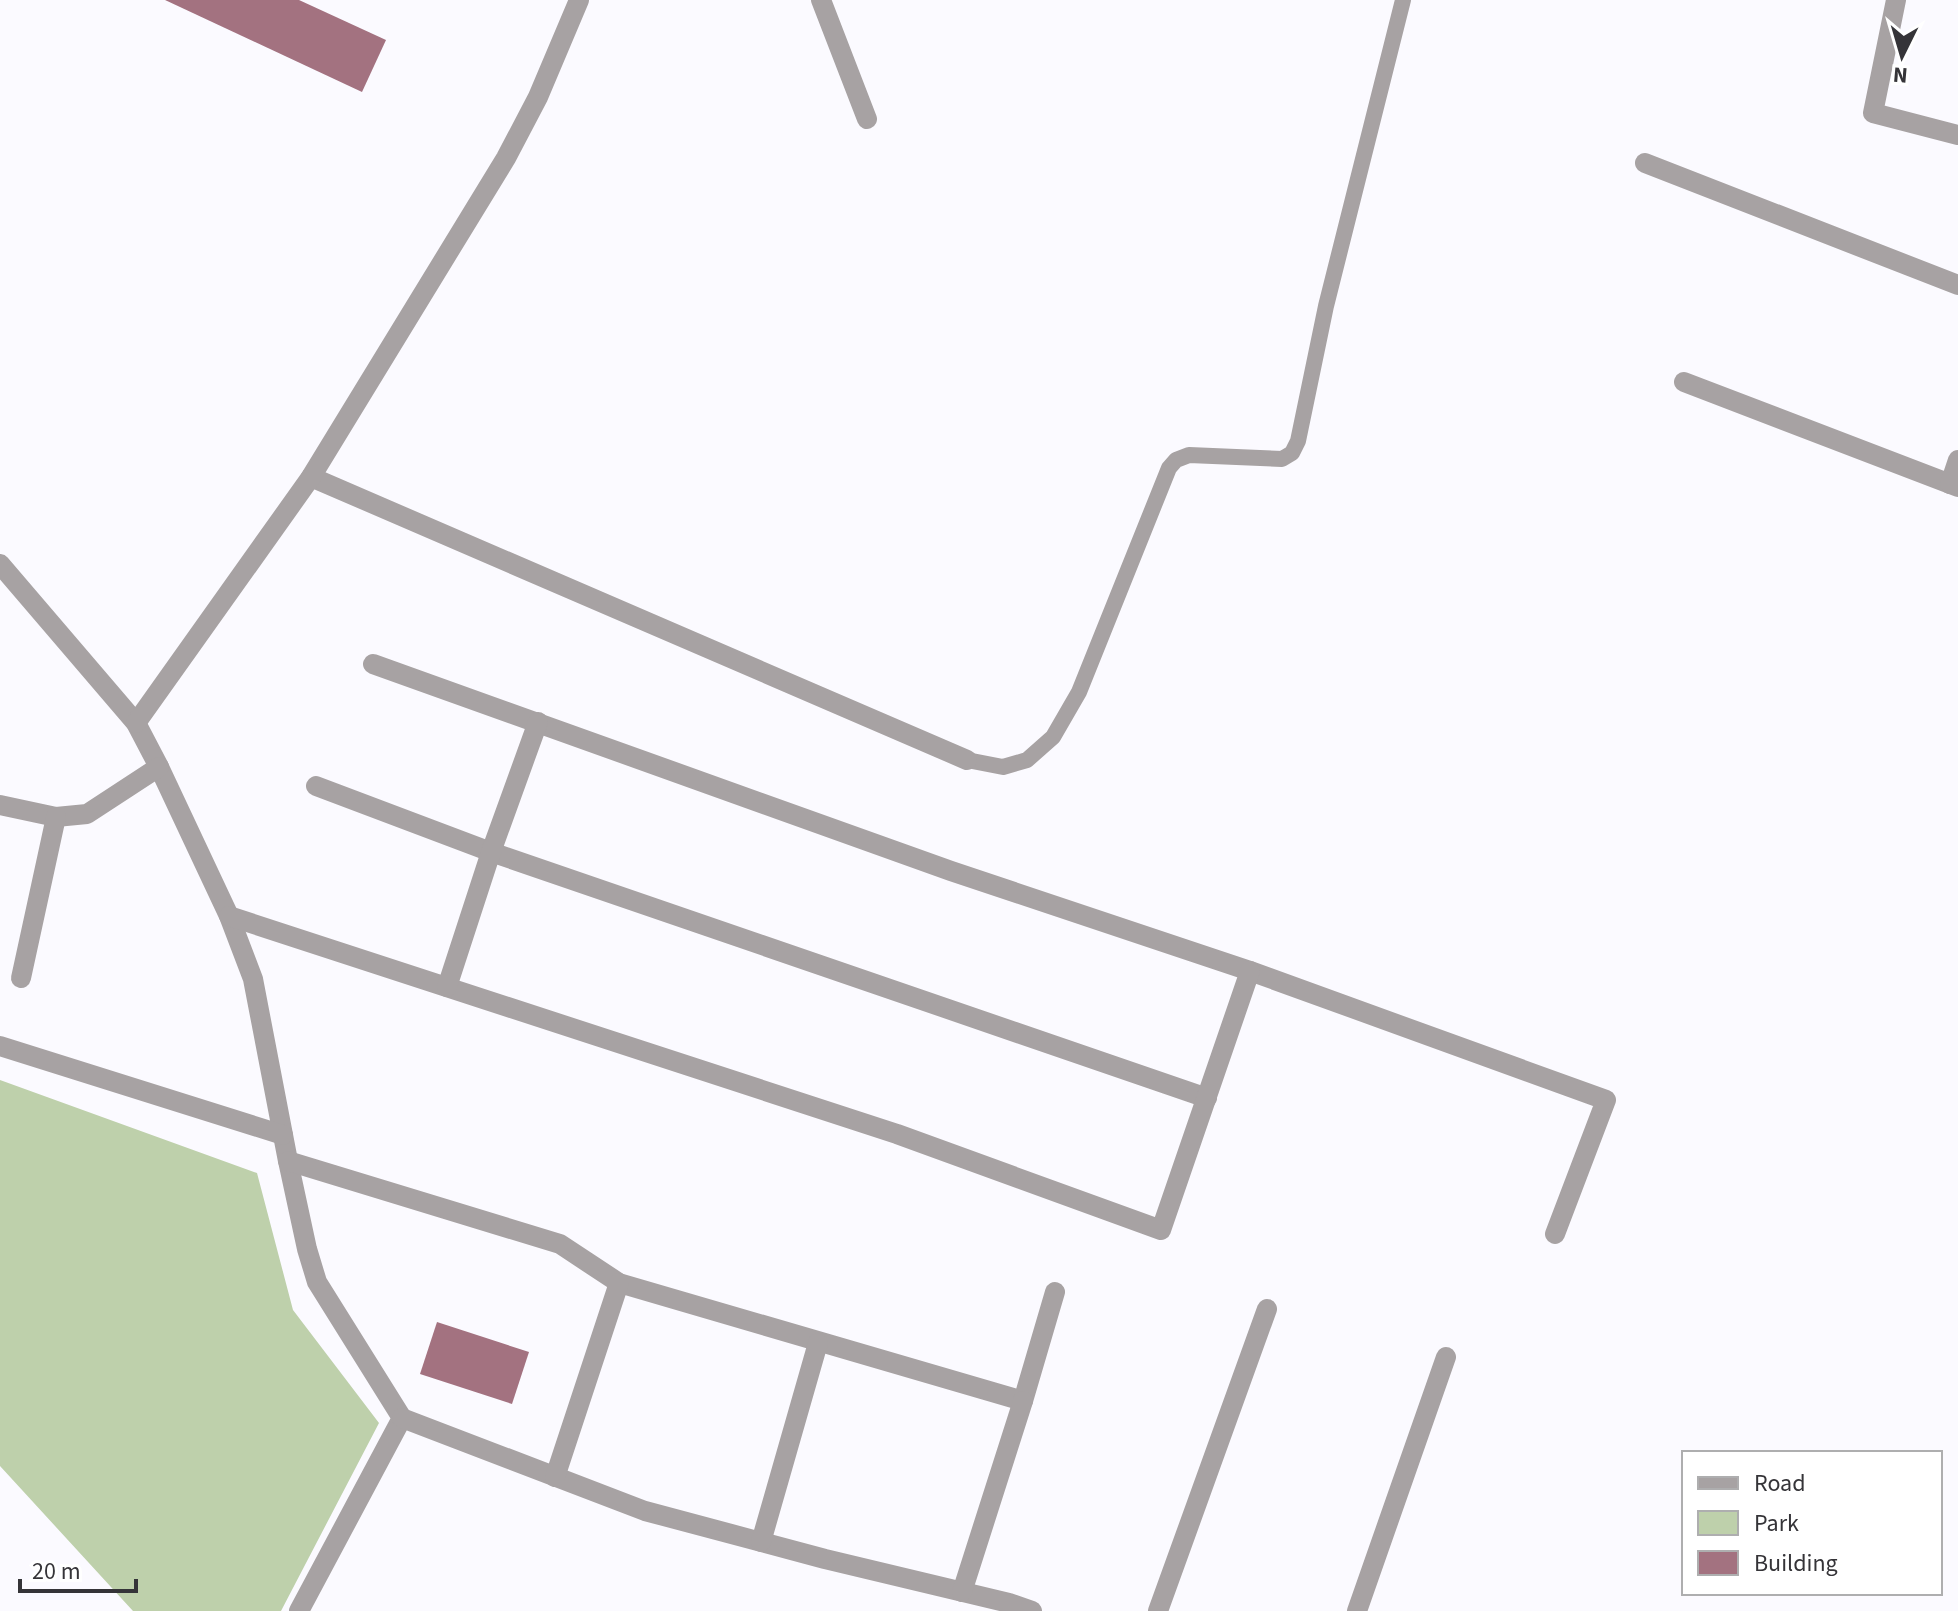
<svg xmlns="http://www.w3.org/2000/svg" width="1958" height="1611" font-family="'Source Sans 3',sans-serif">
  <rect width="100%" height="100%" fill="#fbfaff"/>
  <path fill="#bed0ab" d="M0,1080l257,93 36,137 86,113 -98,188h-148l-133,-145z"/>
  <g fill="#a37280">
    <path d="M165,0h134l87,40 -24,52z"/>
    <path d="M437,1322l92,30 -17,52 -92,-30z"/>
  </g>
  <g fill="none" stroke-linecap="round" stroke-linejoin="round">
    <path stroke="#a7a2a3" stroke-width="16" d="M967,760l36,7 24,-7 26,-23 26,-45 90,-224 7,-8 13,-5 93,4 10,-6 6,-12 28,-135 77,-306"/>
    <g stroke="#a7a2a3" stroke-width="20">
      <path d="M821,0l46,119"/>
      <path d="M1896,0l-23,113 85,22"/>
      <path d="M1645,163l313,122"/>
      <path d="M1684,382l274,105"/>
      <path d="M311,477l656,283"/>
      <path d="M1950,484l8,-24"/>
      <path d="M0,564l136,159 23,44 70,149 24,63 35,182 19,88 10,33 85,136 -103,193"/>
      <path d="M373,664l578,207 299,100 356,129 -51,134"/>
      <path d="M136,723l175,-246 195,-319 32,-61 41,-97"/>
      <path d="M316,786l175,66 716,246"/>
      <path d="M0,805l56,12 31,-3 72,-47"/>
      <path d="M229,916l668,218 264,96 89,-259"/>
      <path d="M21,978l35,-161"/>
      <path d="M447,987l44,-135 47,-130"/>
      <path d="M0,1046l283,89"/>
      <path d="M288,1161l272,83 59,39 404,118 32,-109"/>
      <path d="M402,1418l243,93 180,48 184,44 23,8"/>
      <path d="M555,1477l64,-194"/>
      <path d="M761,1542l57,-199"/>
      <path d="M962,1592l61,-191"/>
      <path d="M1158,1611l109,-302"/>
      <path d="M1357,1611l89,-254"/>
    </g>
  </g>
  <rect x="1682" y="1451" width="260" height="144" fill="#ffffff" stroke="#aeaeaf" stroke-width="2"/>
  <rect x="1698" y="1477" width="40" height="12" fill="#a7a2a3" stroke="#aeaeaf" stroke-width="2"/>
  <text x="1754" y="1491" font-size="24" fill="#353438">Road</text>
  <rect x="1698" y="1511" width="40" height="24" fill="#bed0ab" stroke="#aeaeaf" stroke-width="2"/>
  <text x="1754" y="1531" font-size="24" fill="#353438">Park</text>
  <rect x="1698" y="1551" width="40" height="24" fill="#a37280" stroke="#aeaeaf" stroke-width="2"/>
  <text x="1754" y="1571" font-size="24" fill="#353438">Building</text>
  <g transform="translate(1902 56) rotate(185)" stroke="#ffffff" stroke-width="6" paint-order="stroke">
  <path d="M0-6L14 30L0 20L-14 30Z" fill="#353438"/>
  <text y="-12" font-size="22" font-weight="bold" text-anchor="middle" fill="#353438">N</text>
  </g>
  <path d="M20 1579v12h116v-12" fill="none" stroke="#353438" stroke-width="4"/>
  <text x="32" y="1579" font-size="24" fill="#353438" stroke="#ffffff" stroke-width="6" paint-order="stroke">20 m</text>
</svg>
